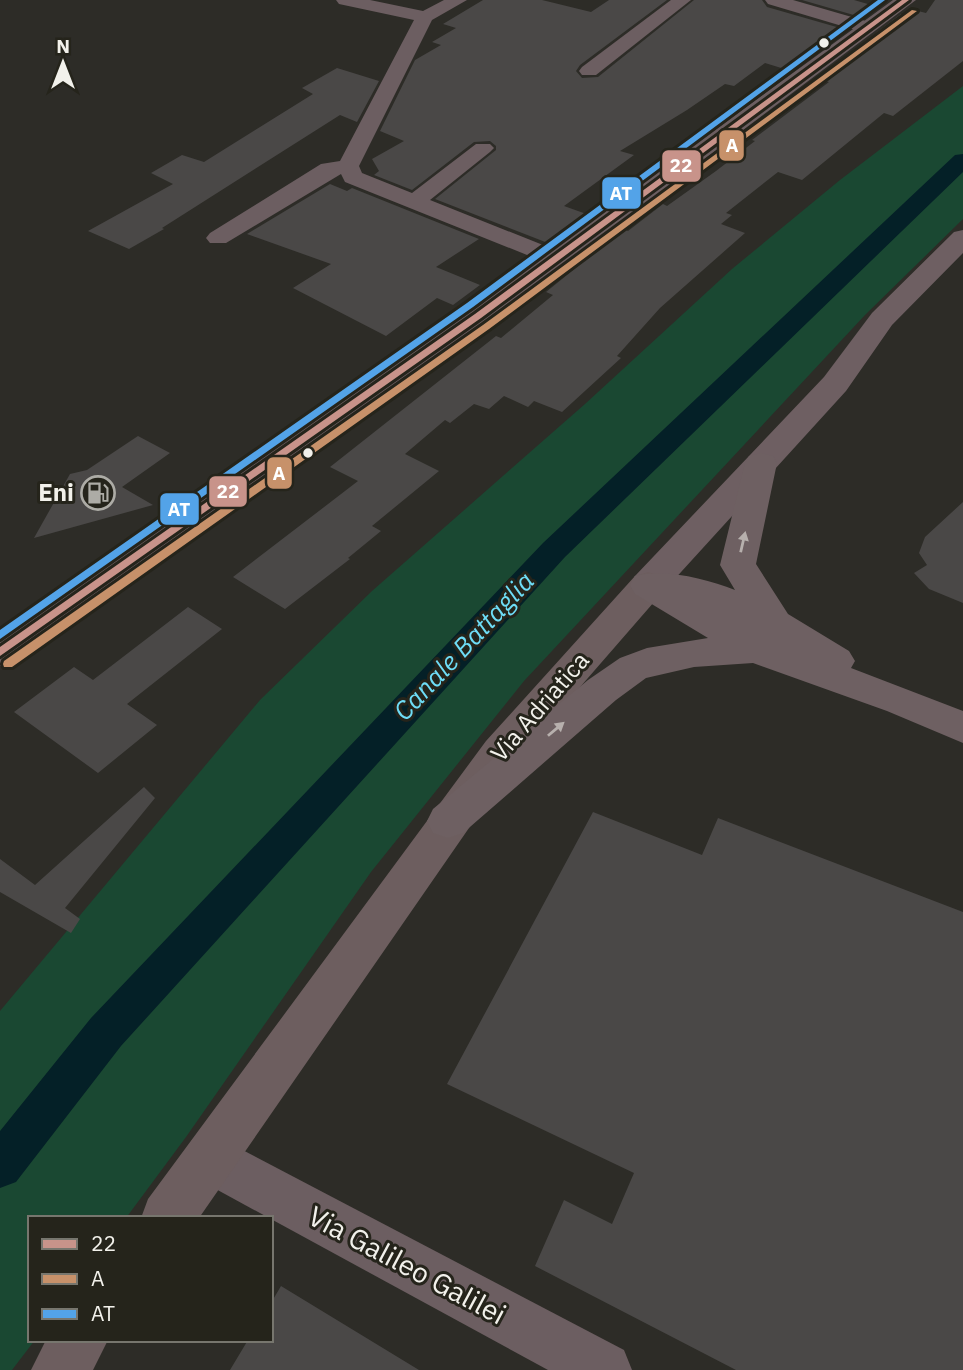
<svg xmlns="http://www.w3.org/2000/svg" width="963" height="1370" font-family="'IBM Plex Sans',sans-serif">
  <rect width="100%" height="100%" fill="#2d2c27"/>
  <path fill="#1a4832" d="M963,86v133l-98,96 -341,366 -153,191 -185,265 -60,81h-96v122h5l-23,30h-12v-359l260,-311 112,-109 213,-187 147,-135 108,-89z"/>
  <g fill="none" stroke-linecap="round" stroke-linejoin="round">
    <path fill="#042027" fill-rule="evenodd" d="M963,154v18l-398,385 -444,489 -105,136 -16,6v-57l91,-113 452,-475 412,-388z"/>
  </g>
  <g fill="#4a4847">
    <path d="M483,0h59l49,12 18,-12h58l-87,65 -4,6 6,7 16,-1 96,-77h68l5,7 80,23 -56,41 -26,-8 -31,23 -9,-2 -38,26 -67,41 14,4 -70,51 28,10 -39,29 -118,-46 61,-49v-4l-6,-5 -16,1 -62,48 -38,-15 5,-4 -7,-12 32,-18 -24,-10 35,-71 26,-15 -9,-3 24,-14 -13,-4z"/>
    <path d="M802,0h52l24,7 -14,11z"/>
    <path d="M935,0h28v61l-70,55 -9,-3 -82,67 -24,-8 -52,41 6,2 -11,9 24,9 -85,75 -43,48 4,2 -59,54 -28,-11 -6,6 -24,-11 -15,13 -15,-5 -24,19 -5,-3 -40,34 34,17 -67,55 9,5 -33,27 2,1 -65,50 -52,-32 125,-96 -28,-14 166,-131 5,2 52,-43 -7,-3 42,-34 -7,-3 38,-28 9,4 35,-27 4,2 49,-35 39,-30 -3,-1 77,-58 -13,-4 85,-64 5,2 8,-6 12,3z"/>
    <path d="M337,68l42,13 -22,41 -17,-7 -178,113 2,1 -35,20 -41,-18 85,-47 -22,-11 31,-18 22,7 109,-68 -11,-6z"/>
    <path d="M330,184l17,7 5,-3 127,51 -43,28 44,18 -27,20 -16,-7 -51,38 -93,-48 38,-24 -84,-30z"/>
    <path d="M138,436l32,17 -48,34 31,18 -119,33 36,-64 17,-4z"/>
    <path d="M963,502v101l-34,-14 -15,-16 13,-8 -8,-12 6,-16z"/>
    <path d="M188,607l34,22 -95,75 30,21 -59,48 -84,-61 60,-45 19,13z"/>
    <path d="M144,787l11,11 -90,110 15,11 -9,14 -71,-41v-33l35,26z"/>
    <path d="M593,812l109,43 16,-37 245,94v458h-227l-201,-104 29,-66 48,24 22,-51 -187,-89z"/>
    <path d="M281,1286l138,84h-189l18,-30h23v-37z"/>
  </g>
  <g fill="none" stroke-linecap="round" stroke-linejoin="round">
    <g fill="#6c5e61" fill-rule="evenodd">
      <path d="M336,0h34l53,11 21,-11h23l-35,20 -73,146 3,7 50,20 64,-49h14l4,4 -4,4 -60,48 133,53 4,5 -4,5h-16l-202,-81 -4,-8 -115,69h-16l-4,-5 4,-5 111,-69 19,-3 74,-141 -75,-16z"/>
      <path d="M671,0h20l-95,75h-14l-3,-4 3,-4z"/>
      <path d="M765,0h28l83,24 2,4 -9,6 -101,-30z"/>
    </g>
    <g fill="#6c5e61" fill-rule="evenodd">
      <path d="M893,0h23l-428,322 -475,340 -13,4v-33l468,-323z"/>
      <path d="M210,1133l414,217 8,20h-84l-356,-194 -7,-18 7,-18z"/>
    </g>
    <path fill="#6e5f62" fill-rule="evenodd" d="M963,230v23l-71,72 -46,66 -185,203 -13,4 -13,-4 -5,-9 5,-9 189,-199 48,-64 82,-81z"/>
    <g fill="#6d5e5f" fill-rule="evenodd">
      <path d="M648,572l13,4 5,9 -5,9 -147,169 -315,455h-58l7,-19 338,-458 149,-165z"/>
      <path d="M46,1340h62l-15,30h-62z"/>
    </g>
    <path fill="#6e6062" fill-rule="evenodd" d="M761,453l12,3 4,7 -21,101 32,50 61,37 6,10 -4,7 112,43v32l-76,-32 -134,-48 -59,4 -48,11 -30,22 -153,133 -15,5 -15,-5 -6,-12 6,-12 155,-129 32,-22 27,-10 61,-10 -73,-44 -5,-9 5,-9c30,-8 71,3 100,14l-15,-25 25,-102 4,-7z"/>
    <g stroke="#25241b" stroke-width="6">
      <path id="bus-1" d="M902,0h7l-428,318 -481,338v-9l475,-333z"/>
    </g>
    <g stroke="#25241b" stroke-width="6">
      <path id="bus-2" d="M912,10l5,1 -428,318 -477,338h-8l-1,-3 1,-3 479,-336z"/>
    </g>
    <g stroke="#25241b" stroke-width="6">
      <path id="bus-3" d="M878,0h7l-412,307 -473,332v-9l467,-327z"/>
    </g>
    <use href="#bus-1" fill="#c8938a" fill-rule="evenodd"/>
    <use href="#bus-2" fill="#c7916a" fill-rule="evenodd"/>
    <use href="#bus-3" fill="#53a3e8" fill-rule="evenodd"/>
  </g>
  <defs><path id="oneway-solid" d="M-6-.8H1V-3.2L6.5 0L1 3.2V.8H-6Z" transform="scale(1.75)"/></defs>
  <g fill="#b7b0ad">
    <use href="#oneway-solid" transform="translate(743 542) rotate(-77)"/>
    <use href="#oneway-solid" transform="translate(556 729) rotate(-40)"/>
  </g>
  <defs>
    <g id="fuel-ring" transform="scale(1.75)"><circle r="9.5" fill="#25241b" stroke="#adaca6" stroke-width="1.5"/><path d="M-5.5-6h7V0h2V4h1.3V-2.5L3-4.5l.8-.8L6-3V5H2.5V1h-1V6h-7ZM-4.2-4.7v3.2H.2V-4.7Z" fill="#adaca6"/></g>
  </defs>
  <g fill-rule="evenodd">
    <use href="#fuel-ring" x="98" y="493"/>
  </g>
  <g fill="#f2f1eb" stroke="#25241b" stroke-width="2.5">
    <circle cx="824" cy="43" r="6"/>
    <circle cx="308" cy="453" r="6"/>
  </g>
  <g text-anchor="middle" stroke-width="6" stroke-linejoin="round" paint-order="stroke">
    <g font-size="24" font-weight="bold" fill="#f2f1eb" stroke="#25241b" text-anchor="end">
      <text x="74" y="501">Eni</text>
    </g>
    <g font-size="24" fill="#f2f1eb" stroke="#25241b">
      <text transform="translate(540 707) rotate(-49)" y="8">Via Adriatica</text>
    </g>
    <g font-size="26" font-style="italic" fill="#6eddf7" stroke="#25241b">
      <text transform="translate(464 646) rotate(-47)" y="9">Canale Battaglia</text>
    </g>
    <g font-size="28" fill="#f2f1eb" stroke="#25241b">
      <text transform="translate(407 1265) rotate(28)" y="10">Via Galileo Galilei</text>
    </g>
  </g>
  <g stroke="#25241b" stroke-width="2.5">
    <rect x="718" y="129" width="27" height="33" rx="7" fill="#c7916a"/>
    <rect x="661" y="149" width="41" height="34" rx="7" fill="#c8938a"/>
    <rect x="601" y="176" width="41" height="34" rx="7" fill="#53a3e8"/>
    <rect x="266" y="456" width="27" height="34" rx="7" fill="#c7916a"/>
    <rect x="208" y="475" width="40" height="33" rx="7" fill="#c8938a"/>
    <rect x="159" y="492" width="41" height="34" rx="7" fill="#53a3e8"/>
  </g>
  <g font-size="19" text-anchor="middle" font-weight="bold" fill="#fff">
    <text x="732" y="152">A</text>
    <text x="681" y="172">22</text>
    <text x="621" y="200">AT</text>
    <text x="279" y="480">A</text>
    <text x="228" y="498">22</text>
    <text x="179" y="516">AT</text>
  </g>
  <rect x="28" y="1216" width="245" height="126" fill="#25241b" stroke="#77766e" stroke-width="2"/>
  <rect x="42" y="1239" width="35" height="10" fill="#c8938a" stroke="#77766e" stroke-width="2"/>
  <text x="91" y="1251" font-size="21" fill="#f2f1eb">22</text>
  <rect x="42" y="1274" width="35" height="10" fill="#c7916a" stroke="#77766e" stroke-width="2"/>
  <text x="91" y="1286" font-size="21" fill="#f2f1eb">A</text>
  <rect x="42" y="1309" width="35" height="10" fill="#53a3e8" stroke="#77766e" stroke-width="2"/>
  <text x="91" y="1321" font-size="21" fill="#f2f1eb">AT</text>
  <g transform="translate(63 63)" stroke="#25241b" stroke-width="5" paint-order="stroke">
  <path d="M0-5L12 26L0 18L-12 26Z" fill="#f2f1eb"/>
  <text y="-10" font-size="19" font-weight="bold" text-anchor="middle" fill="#f2f1eb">N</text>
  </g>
</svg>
